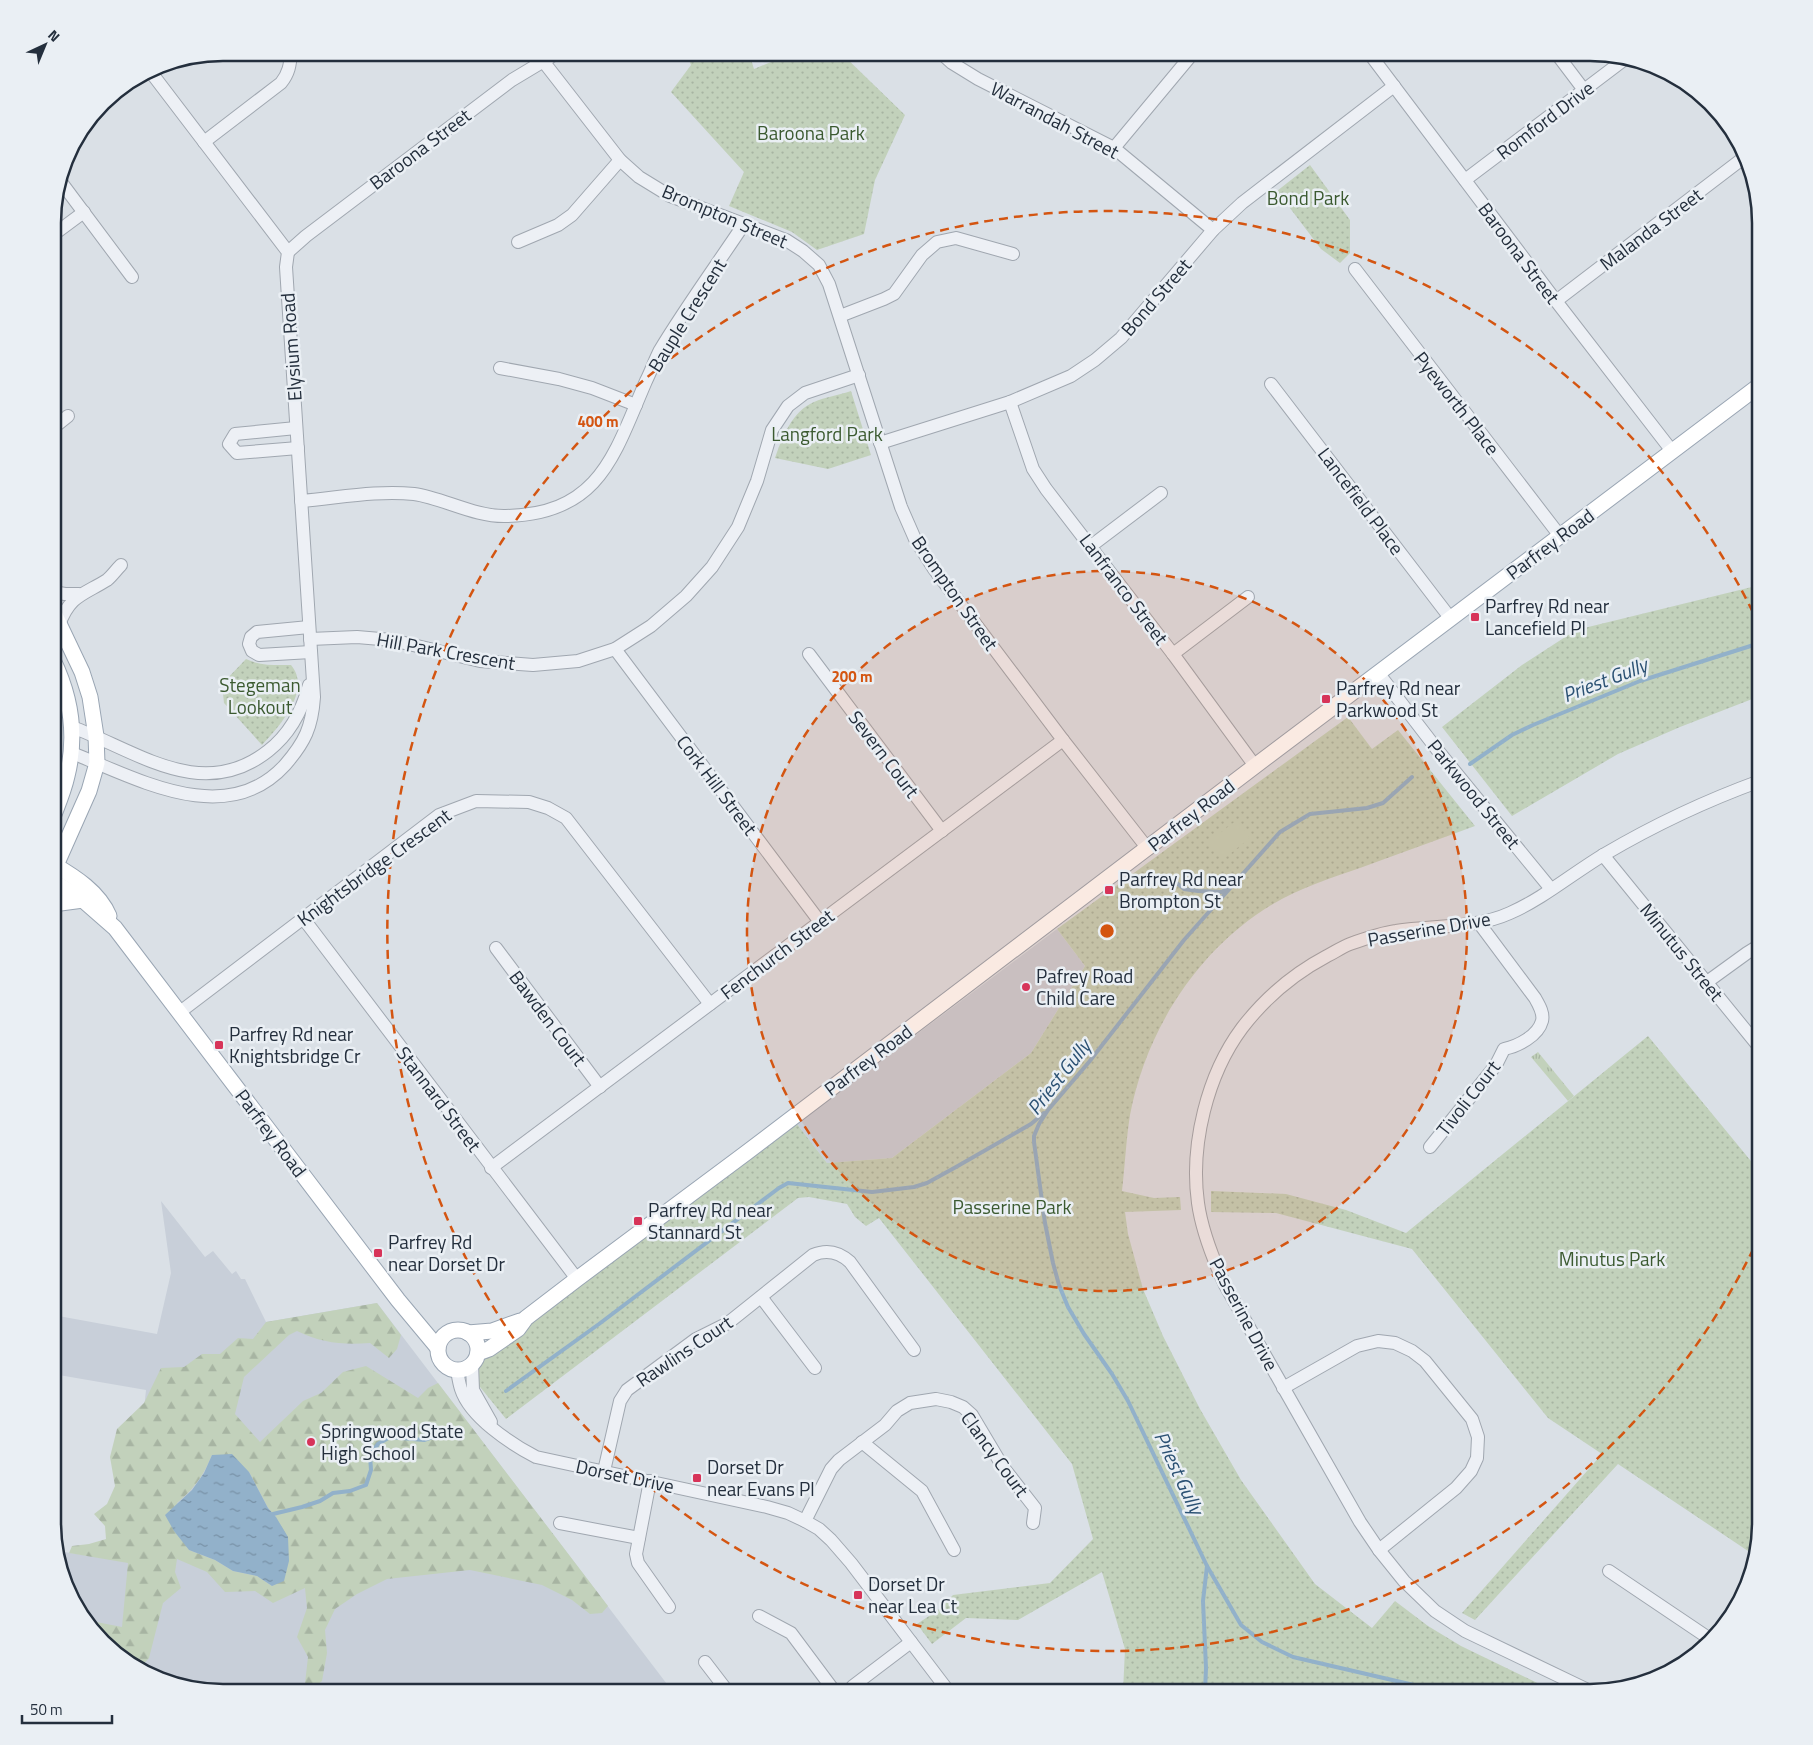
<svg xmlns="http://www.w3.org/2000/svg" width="1813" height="1745" font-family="'Titillium Web',sans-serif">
  <defs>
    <pattern id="grass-tufts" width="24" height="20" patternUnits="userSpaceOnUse" patternTransform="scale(1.25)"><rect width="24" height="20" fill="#c2d1bb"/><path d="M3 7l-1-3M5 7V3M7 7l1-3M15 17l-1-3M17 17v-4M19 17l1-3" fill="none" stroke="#a7b4a2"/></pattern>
    <pattern id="forest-firs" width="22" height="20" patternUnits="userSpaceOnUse" patternTransform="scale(1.25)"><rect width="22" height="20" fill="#c2d1bb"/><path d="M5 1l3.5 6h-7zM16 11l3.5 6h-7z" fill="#a7b4a2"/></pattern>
    <pattern id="park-dots" width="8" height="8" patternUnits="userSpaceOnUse" patternTransform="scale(1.25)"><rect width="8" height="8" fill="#c2d1bb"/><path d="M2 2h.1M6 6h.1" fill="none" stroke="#a7b4a2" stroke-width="1.8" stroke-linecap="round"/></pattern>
    <pattern id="water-ripples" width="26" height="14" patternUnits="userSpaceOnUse" patternTransform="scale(1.25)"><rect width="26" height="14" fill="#92b1ca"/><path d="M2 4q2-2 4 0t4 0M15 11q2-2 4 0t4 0" fill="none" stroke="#7790a5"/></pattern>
  </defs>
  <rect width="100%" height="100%" fill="#dae0e6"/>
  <g fill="#c8cfd9">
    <path d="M1057,929l28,37 -54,87 -139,105 -65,5 -30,-39z"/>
    <path d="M161,1201l44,56 8,-6 19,23 4,-3 5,8h4l21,43 111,-19 296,389h-449l-66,-13 -63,-45 -30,-47 -7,-36 70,11 18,-172 -93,-16v-59l104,19 14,-61z"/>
  </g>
  <path fill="url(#grass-tufts)" d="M1538,1052l36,44 -6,5 -37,-44z"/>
  <path fill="url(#forest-firs)" fill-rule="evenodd" d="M377,1303l24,32 -4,14 -8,9 -19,-15c-28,2 -48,0 -73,-12l-8,4 -45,42 -9,37 25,28 43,-41 18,-8 22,-21 23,-6 52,32 10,-10 10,-5 170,223 -6,7 -12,1 -18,-14 -30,-15 -72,-15 -83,9 -30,15 -22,15 -10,21 2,23 -5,28 -14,11h-4l4,-35 -11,-20 10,-29 -2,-20 -32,15 -18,-12 -30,1 -18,-20 -30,-13 -2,13 6,16 -18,15 -14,55 -8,9 -46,-33 -9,-14 36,7 6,-64 -59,-10 3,-7 17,-2 17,-5 -1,-13 -11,-12 13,-10 8,-18 -5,-29 7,-28 27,-26 17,-35 23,-1 18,-13h18l18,-16 15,1 13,-17zM212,1455l37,17 19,36 8,9 -4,69 -15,-10 -24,-5 -18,-11 -26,-10 -12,-47c18,-15 26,-27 35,-48z"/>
  <g fill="url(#park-dots)">
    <path d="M686,53h63l5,16 38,-16h49l64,62 -30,65 -11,54 -47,16 -25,-18 -63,-26 15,-34 -73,-80 20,-27z"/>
    <path d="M1310,165l40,55v33l-10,10 -19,-14 -44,-58z"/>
    <path d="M851,391l20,64 -43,14 -53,-11c7,-20 17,-47 39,-56 11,-5 25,-7 37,-11z"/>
    <path d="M1760,585v111l-80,31 -62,27 -106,62 -70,-89 80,-62 54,-35z"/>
    <path d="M246,659c14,7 30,6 45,6 21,25 -11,61 -29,80l-38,-42 -2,-19z"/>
    <path d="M1348,717l24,32 26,-19 77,96c-38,14 -77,28 -115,42 -29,10 -60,20 -87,36 -75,45 -127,126 -143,211 -4,25 -5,51 -8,76l32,7 26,-1 1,13 -56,2 3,22 15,55 20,47 37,73 41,71 74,104 57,44 23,-27 33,25 33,20 95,46h-433l2,-43 -23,-77 -84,48 -52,-2 -34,26 -15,-20 21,-14 15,-15 97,-12 43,-44 -21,-75 -193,-246 -13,8 -11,-9 -8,-13 -38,-7 -11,1 -292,221 -30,-37 3,-17 5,-7 313,-234 30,39 65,-5 139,-105 54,-87 -28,-37z"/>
    <path d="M1648,1036l112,136v349l-6,34 -136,-91 -143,156 -13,-7 140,-159 -54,-36 -136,-169 -136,-36 -65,-1v-21l75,3 60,16 60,23z"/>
  </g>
  <path fill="#c2d1bb" d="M1237,820l13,18 -28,22 -14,-18z"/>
  <path fill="url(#water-ripples)" d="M232,1454l17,18 19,36 8,9 12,20 1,24 -5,20 -12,5 -15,-10 -24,-5 -18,-11 -26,-10 -15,-19 -9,-16 27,-25 12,-17 8,-18z"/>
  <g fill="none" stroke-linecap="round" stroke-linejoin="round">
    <g stroke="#92b1ca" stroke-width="4">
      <path d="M1470,764l42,-29 21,-10 107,-44 120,-38"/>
      <path d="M1412,777l-29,26 -16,5 -57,6 -30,18 -96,108 -95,122 -41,48 -9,14 -5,12v6l11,81 8,40 6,22 9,22 16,27 28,40 16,27 79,165 34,59 21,17 31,15 151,35"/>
      <path d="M1173,880l11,9 14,2 24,1 8,-6"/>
      <path d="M506,1391l93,-67 180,-136 9,-5 84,9 42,-5 13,-4 29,-16 75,-43 13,-11"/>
      <path d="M273,1514l29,-7 18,-6 13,-8 17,-2 16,-6 5,-15 -1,-15 8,-11 12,-7 34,3 11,-4"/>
      <path d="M1205,1692l1,-24 -3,-67 4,-35"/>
    </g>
    <g stroke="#a0a7b0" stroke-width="14">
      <g id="minor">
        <path d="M941,53l11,10 26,16 136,69 99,82"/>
        <path d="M1369,53l187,248 116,150"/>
        <path d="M1556,53l28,37"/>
        <path d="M543,61l77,99 19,17 31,19 116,44 17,11 16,14 10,19 72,223 14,32 19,30 129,171 85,109"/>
        <path d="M204,142l77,-59c8,-10 9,-18 10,-30"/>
        <path d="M1114,148l75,-90 -4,-5"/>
        <path d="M1465,180l160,-121"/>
        <path d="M61,182l71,95"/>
        <path d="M53,235l31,-23"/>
        <path d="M518,242l40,-17 14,-10 48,-55"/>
        <path d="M288,252l18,-16 206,-156 45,-27"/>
        <path d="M1355,269l205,267"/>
        <path d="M1556,301l190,-145"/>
        <path d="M840,316l44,-17 10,-5 28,-39 15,-13 19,-4 57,16"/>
        <path d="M500,368l59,11 33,9 44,17"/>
        <path d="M1271,384l180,235"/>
        <path d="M1010,402l23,67 13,20 127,165 82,112"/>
        <path d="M53,428l15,-12"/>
        <path d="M296,428l-61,6 -6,10 8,9 61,-5"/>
        <path d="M880,443l130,-41 61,-26 24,-16 26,-22 92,-108 29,-27 152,-117"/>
        <path d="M301,501c37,-3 76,-11 113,-7 29,4 61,23 92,22 94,-2 108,-61 140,-135 5,-10 9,-21 14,-31 26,-43 56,-84 84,-126"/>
        <path d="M1091,546l70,-53"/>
        <path d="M53,592l12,2h14"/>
        <path d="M59,625c11,-30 24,-30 48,-45 5,-4 9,-10 14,-15"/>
        <path d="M309,627l-52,5 -6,5 -2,7 3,7 7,4 52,-3"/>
        <path d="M310,639l47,-2 35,3 88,21 53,4 45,-4 37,-12 36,-23 35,-30 26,-29 26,-40 19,-46 15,-51 16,-24 17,-13 54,-18"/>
        <path d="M615,649l205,273"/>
        <path d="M809,654l133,177"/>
        <path d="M1173,654l75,-57"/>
        <path d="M1379,674l60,78 112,137"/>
        <path d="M72,727c65,24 130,76 196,24 22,-17 34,-40 41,-66"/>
        <path d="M72,753c64,25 154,77 213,12 20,-23 27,-38 29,-68l-28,-430 2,-15 -138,-181"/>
        <path d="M1603,855l157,193"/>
        <path d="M303,918l274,361"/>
        <path d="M496,948l104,139"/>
        <path d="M1707,982l40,-29 13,-8"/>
        <path d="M180,1012l259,-197 37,-14 53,1 19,6 18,10 144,186"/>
        <path d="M1430,1147l66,-82 8,-16c14,-3 34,-13 38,-28 2,-8 -3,-16 -7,-23l-56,-75"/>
        <path d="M491,1168l572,-428"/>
        <path d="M761,1297l54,71"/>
        <path d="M472,1364l1,26 18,32"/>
        <path d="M457,1370c1,6 2,13 4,19 9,28 50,55 75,68l231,50 21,6 17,8 14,8 12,11 20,23 98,129"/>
        <path d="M1283,1388l74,-42 21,-5 17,2 17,8 13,10 47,58 6,18 -1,21 -6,13 -15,17 -77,62"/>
        <path d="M862,1442l60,49 32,59"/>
        <path d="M604,1471l16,-70 7,-11 69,-51 32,-16 85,-68c14,-6 26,-3 37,7l64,88"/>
        <path d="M650,1481l-14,73 2,9 31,44"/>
        <path d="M805,1521l26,-52 8,-9 46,-35 12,-14 13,-8 26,-4 15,3 12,5 9,8 31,52 32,41 -2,15"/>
        <path d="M560,1523l79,15"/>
        <path d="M1609,1571l101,68"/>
        <path d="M759,1616l32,17 44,59"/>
        <path d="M705,1662l23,30"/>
        <path d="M848,1692l5,-6 58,-44"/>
        <path d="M1592,1692l-127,-61 -30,-20 -31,-30 -25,-31 -19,-28 -135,-237c-12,-26 -23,-53 -27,-82 -8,-58 9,-128 44,-175 23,-30 53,-55 85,-72 8,-4 15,-9 23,-12 14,-5 31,-11 46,-13 37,-6 79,-2 114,-18 34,-15 63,-40 95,-59 51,-30 100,-53 155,-73"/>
      </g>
    </g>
    <g stroke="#99a5b3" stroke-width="17">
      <g id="major">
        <path d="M53,817c5,-13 11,-27 14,-41 10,-40 4,-79 -14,-116"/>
        <path d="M53,864c22,13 46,28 56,52"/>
        <path d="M53,872l36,-81 8,-28 -1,-27 -6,-39 -8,-25 -29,-61"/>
        <path d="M53,881l30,19 32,28 283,372 40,48"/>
        <path d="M53,904l30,-4"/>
        <circle cx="458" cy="1350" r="20"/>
        <path d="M468,1333l24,-2 28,-10"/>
        <path d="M478,1353l11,-4 29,-20 8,-11 51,-39 169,-126 509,-387 505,-381"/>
      </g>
    </g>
    <use href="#minor" stroke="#edf0f5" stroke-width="12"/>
    <use href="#major" stroke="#fff" stroke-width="15"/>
  </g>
  <circle cx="1107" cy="931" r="360" fill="#d45511" fill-opacity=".12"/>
  <g fill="none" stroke="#d45511" stroke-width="2.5" stroke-dasharray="9 6">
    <circle cx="1107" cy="931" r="360"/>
    <path d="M1760 1235A720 720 0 1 1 1760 627"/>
  </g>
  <g fill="#d73459" stroke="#eaeff4" stroke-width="2">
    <rect x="1470" y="612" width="10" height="10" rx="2.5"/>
    <rect x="1321" y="694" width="10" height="10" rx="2.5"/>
    <rect x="1104" y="885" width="10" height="10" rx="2.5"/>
    <circle cx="1026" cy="987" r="5"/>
    <rect x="214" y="1040" width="10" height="10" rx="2.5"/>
    <rect x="633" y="1216" width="10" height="10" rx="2.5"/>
    <rect x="373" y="1248" width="10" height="10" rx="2.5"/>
    <circle cx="311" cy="1442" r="5"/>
    <rect x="692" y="1473" width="10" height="10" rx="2.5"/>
    <rect x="853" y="1590" width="10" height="10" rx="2.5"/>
  </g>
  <g text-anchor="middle" stroke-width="5" stroke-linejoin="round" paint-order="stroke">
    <g font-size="19" fill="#242f3d" stroke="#eaeff4">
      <text transform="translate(1055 120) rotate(28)" y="7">Warrandah Street</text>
      <text transform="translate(1545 120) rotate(-37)" y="7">Romford Drive</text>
      <text transform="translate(420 149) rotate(-37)" y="7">Baroona Street</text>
      <text transform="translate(725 216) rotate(23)" y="7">Brompton Street</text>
      <text transform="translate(1651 229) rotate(-37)" y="7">Malanda Street</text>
      <text transform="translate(1519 253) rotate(53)" y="7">Baroona Street</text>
      <text transform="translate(1156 297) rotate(-49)" y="7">Bond Street</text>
      <text transform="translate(687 315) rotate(-58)" y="7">Bauple Crescent</text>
      <text transform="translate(291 347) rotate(-94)" y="7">Elysium Road</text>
      <text transform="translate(1457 403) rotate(52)" y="7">Pyeworth Place</text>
      <text transform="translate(1361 501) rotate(53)" y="7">Lancefield Place</text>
      <text transform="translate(1550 544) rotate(-37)" y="7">Parfrey Road</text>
      <text transform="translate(1124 589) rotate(53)" y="7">Lanfranco Street</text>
      <text transform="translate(955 593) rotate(55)" y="7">Brompton Street</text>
      <text transform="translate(446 651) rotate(10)" y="7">Hill Park Crescent</text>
      <text transform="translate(884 754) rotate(53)" y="7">Severn Court</text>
      <text transform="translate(717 785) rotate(53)" y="7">Cork Hill Street</text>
      <text transform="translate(1474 794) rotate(51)" y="7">Parkwood Street</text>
      <text transform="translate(1191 815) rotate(-38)" y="7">Parfrey Road</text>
      <text transform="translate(374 867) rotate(-36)" y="7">Knightsbridge Crescent</text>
      <text transform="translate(1429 929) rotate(-10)" y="7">Passerine Drive</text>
      <text transform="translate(1682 952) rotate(51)" y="7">Minutus Street</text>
      <text transform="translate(777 954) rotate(-37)" y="7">Fenchurch Street</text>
      <text transform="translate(548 1018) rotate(53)" y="7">Bawden Court</text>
      <text transform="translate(868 1060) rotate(-37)" y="7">Parfrey Road</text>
      <text transform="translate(1468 1098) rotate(-52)" y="7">Tivoli Court</text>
      <text transform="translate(439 1099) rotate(53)" y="7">Stannard Street</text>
      <text transform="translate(271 1133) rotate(53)" y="7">Parfrey Road</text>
      <text transform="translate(1244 1314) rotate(62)" y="7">Passerine Drive</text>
      <text transform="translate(684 1351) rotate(-34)" y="7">Rawlins Court</text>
      <text transform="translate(995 1454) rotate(54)" y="7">Clancy Court</text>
      <text transform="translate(625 1476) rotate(12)" y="7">Dorset Drive</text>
    </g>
    <g font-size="19" fill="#3b5a30" stroke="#eaeff4">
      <text x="811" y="140">Baroona Park</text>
      <text x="1308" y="205">Bond Park</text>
      <text x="827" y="441">Langford Park</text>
      <text x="260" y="692">Stegeman<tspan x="260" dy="22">Lookout</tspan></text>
      <text x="1012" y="1214">Passerine Park</text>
      <text x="1612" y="1266">Minutus Park</text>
    </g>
    <g font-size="19" fill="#242f3d" stroke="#eaeff4" text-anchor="start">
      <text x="1485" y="613">Parfrey Rd near<tspan x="1485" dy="22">Lancefield Pl</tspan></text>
      <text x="1336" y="695">Parfrey Rd near<tspan x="1336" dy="22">Parkwood St</tspan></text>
      <text x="1119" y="886">Parfrey Rd near<tspan x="1119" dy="22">Brompton St</tspan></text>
      <text x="1036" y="983">Pafrey Road<tspan x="1036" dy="22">Child Care</tspan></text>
      <text x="229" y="1041">Parfrey Rd near<tspan x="229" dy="22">Knightsbridge Cr</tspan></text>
      <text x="648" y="1217">Parfrey Rd near<tspan x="648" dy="22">Stannard St</tspan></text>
      <text x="388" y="1249">Parfrey Rd<tspan x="388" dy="22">near Dorset Dr</tspan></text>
      <text x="321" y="1438">Springwood State<tspan x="321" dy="22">High School</tspan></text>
      <text x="707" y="1474">Dorset Dr<tspan x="707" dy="22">near Evans Pl</tspan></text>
      <text x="868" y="1591">Dorset Dr<tspan x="868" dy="22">near Lea Ct</tspan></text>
    </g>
    <g font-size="20" font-style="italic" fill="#2b5173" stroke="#eaeff4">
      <text transform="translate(1605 680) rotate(-21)" y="7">Priest Gully</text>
      <text transform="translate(1059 1077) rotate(-52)" y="7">Priest Gully</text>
      <text transform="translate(1179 1473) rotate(65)" y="7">Priest Gully</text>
    </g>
  </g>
  <path d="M0 0H1813V1745H0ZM223 61H1590A162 162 0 0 1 1752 223V1522A162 162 0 0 1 1590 1684H223A162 162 0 0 1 61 1522V223A162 162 0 0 1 223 61Z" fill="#eaeff4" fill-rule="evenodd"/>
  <path fill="none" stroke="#242f3d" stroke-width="2.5" d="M223 61H1590A162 162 0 0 1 1752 223V1522A162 162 0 0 1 1590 1684H223A162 162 0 0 1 61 1522V223A162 162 0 0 1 223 61Z"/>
  <circle cx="1107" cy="931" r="8" fill="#d45511" stroke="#eaeff4" stroke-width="2.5"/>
  <g font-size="15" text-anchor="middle" font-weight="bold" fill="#d45511" stroke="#eaeff4" stroke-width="5" stroke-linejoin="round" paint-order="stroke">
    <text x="598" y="427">400 m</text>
    <text x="852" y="682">200 m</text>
  </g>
  <g transform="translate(45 45) rotate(44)" stroke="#eaeff4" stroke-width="4" paint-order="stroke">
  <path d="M0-4L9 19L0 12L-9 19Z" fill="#242f3d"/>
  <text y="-8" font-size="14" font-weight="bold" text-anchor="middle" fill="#242f3d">N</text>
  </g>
  <path d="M22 1715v8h90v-8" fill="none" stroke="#242f3d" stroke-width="2.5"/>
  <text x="30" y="1715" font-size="15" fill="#242f3d" stroke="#eaeff4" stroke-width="4" paint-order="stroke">50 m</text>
</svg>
